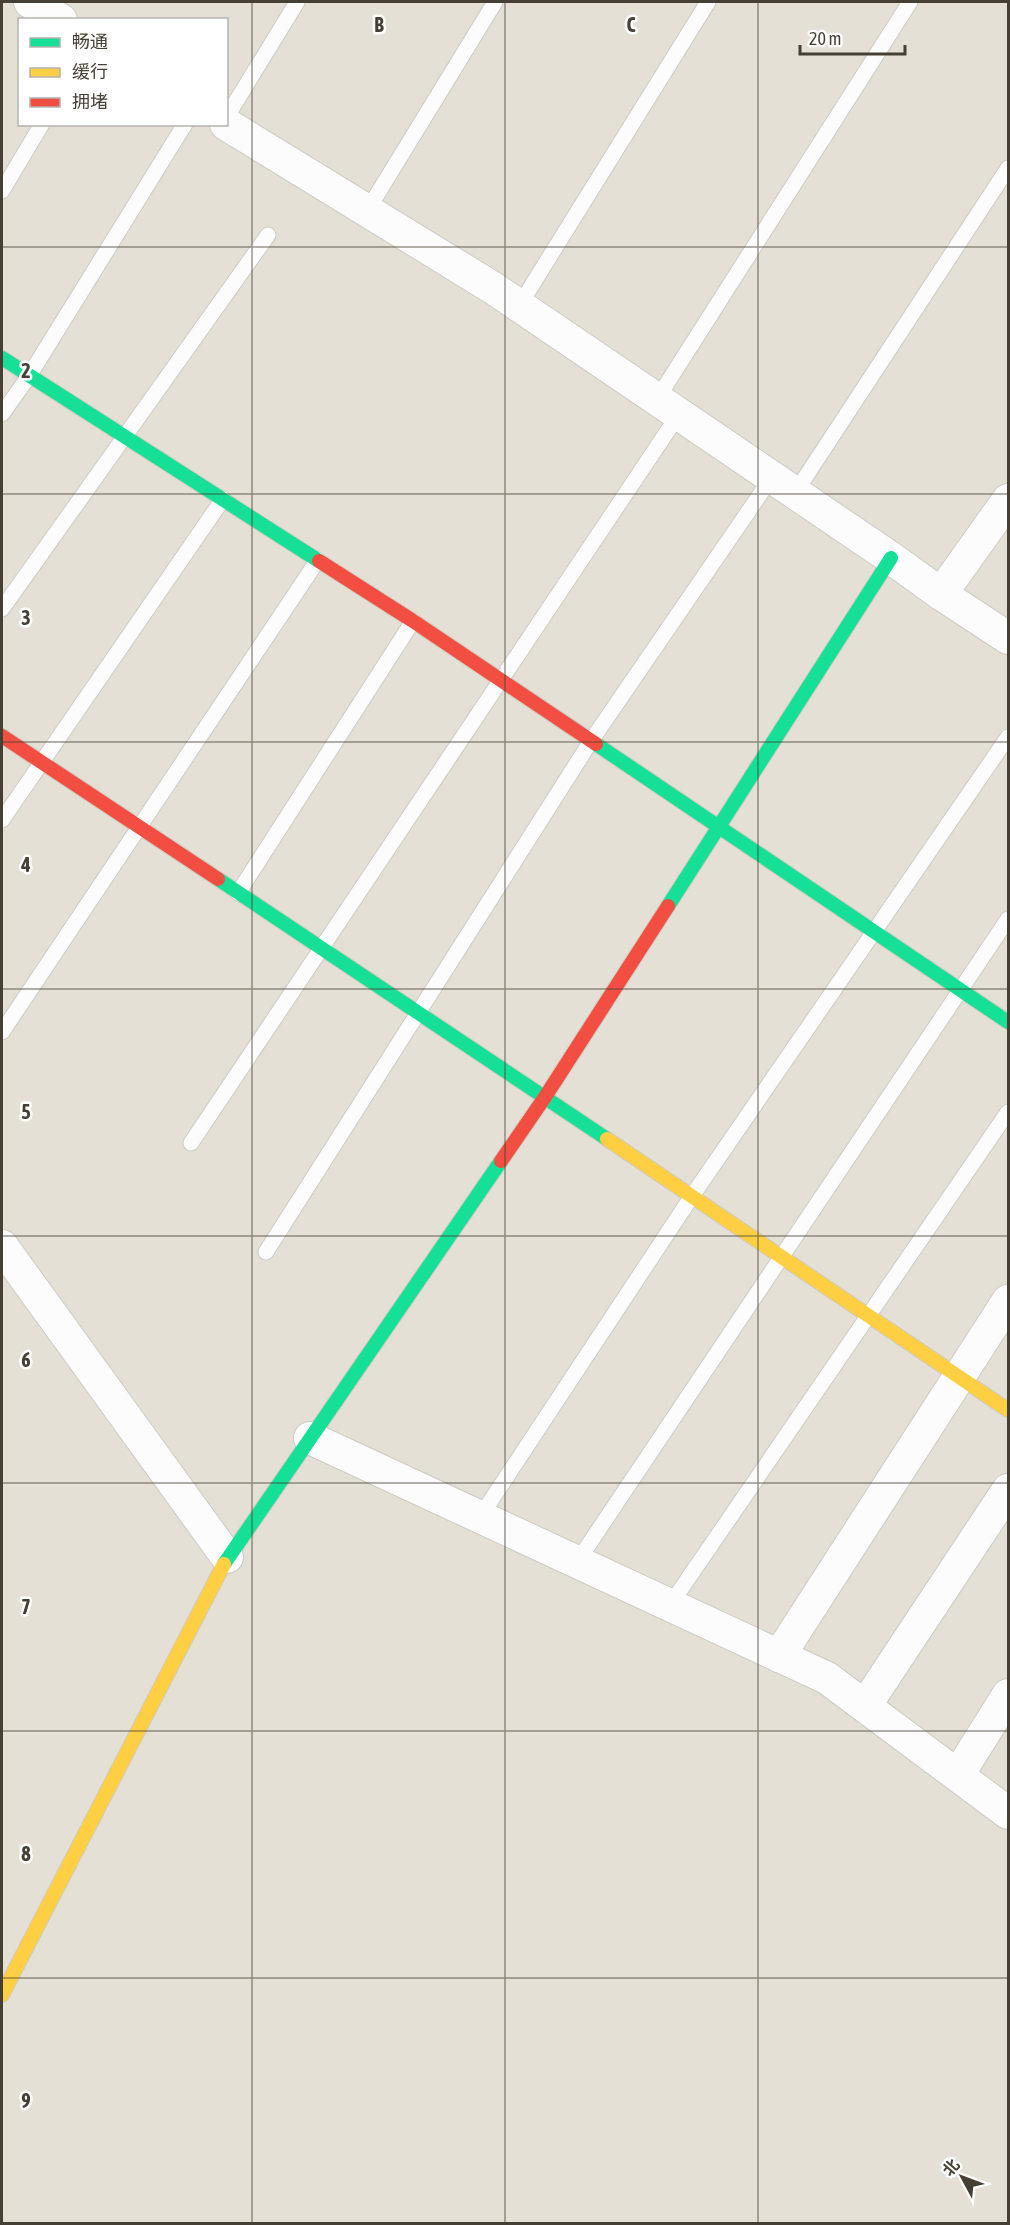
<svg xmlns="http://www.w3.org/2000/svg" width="1010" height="2225" font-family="'Asap Condensed','Noto Sans SC',sans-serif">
  <rect width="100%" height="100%" fill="#f0eee8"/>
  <path fill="#e4e0d5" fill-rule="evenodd" d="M2,2h1006v2221h-1006zM20,20h206v104h-206z"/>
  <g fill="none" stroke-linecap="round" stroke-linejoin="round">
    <g stroke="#cecbc5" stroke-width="17">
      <g id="lane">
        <path d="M226,118l71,-116"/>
        <path d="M2,191l40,-67"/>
        <path d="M367,211l128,-209"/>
        <path d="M519,306l189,-304"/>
        <path d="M657,399l253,-397"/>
        <path d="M2,414l27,-38 156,-252"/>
        <path d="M795,493l213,-325"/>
        <path d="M2,609l266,-374"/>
        <path d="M2,820l221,-321"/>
        <path d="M238,893l175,-272"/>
        <path d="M2,1032l316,-472"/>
        <path d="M191,1143l488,-729"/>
        <path d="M266,1252l325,-511 181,-264"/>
        <path d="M480,1517l212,-321 316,-459"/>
        <path d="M577,1562l431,-643"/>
        <path d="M670,1605l338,-493"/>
      </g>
    </g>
    <g stroke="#cecbc5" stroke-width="34">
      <g id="street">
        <path d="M30,2l31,18"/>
        <path d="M226,124l267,164 398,270 50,36 67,44"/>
        <path d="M941,594l67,-94"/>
        <path d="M2,1246l225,311"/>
        <path d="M310,1438l517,240 181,135"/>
        <path d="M779,1656l229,-355"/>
        <path d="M865,1706l143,-216"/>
        <path d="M958,1775l50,-80"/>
      </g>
    </g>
    <g stroke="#cfcbbf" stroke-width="16">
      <g id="fast">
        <path d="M2,358l317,203"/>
        <path d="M596,744l412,278"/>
        <path d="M218,879l389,260"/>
        <path d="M668,906l223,-348"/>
        <path d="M224,1564l277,-403"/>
      </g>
    </g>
    <g stroke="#cfcbbf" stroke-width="16">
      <g id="slow">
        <path d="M607,1139l401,271"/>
        <path d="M2,1995l222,-431"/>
      </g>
    </g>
    <g stroke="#cfcbbf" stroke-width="16">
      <g id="jam">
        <path d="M319,561l94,60 183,123"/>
        <path d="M2,736l216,143"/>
        <path d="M501,1161l44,-64 123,-191"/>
      </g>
    </g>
    <use href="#lane" stroke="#fdfcfc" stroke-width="15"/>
    <use href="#street" stroke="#fdfcfc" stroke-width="32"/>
    <use href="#fast" stroke="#16e098" stroke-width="14"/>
    <use href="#slow" stroke="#ffcf43" stroke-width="14"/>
    <use href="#jam" stroke="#f24e42" stroke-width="14"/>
  </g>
  <path fill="none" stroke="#453f34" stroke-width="1.5" stroke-opacity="0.55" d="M252,2v2222M505,2v2222M758,2v2222M2,247h1006M2,494h1006M2,742h1006M2,989h1006M2,1236h1006M2,1483h1006M2,1731h1006M2,1978h1006"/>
  <g font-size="20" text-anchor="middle" font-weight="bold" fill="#453f34" stroke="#fff" stroke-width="5" stroke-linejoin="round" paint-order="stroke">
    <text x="379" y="32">B</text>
    <text x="631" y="32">C</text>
    <text x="26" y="378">2</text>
    <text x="26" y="625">3</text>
    <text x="26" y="872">4</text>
    <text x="26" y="1119">5</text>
    <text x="26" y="1367">6</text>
    <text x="26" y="1614">7</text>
    <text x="26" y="1861">8</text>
    <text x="26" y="2108">9</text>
  </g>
  <rect width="1010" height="2225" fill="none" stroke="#453f34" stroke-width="6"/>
  <rect x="18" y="18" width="210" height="108" fill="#ffffff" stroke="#b5b2ae" stroke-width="1.5"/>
  <rect x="30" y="38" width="30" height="9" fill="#16e098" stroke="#b5b2ae" stroke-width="1.5"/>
  <text x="72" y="48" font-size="18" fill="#453f34">畅通</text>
  <rect x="30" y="68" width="30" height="9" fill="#ffcf43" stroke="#b5b2ae" stroke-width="1.5"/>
  <text x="72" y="78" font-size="18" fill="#453f34">缓行</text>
  <rect x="30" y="98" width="30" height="9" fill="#f24e42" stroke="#b5b2ae" stroke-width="1.5"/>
  <text x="72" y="108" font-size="18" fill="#453f34">拥堵</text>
  <g transform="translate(962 2177) rotate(311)" stroke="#ffffff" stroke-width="4.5" paint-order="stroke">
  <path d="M0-4.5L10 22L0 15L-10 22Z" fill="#453f34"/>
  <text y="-9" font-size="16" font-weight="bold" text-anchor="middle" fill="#453f34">北</text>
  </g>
  <path d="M800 45v9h105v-9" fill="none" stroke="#453f34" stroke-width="3"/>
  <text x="809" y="45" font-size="18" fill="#453f34" stroke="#ffffff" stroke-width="4.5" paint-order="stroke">20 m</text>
</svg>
